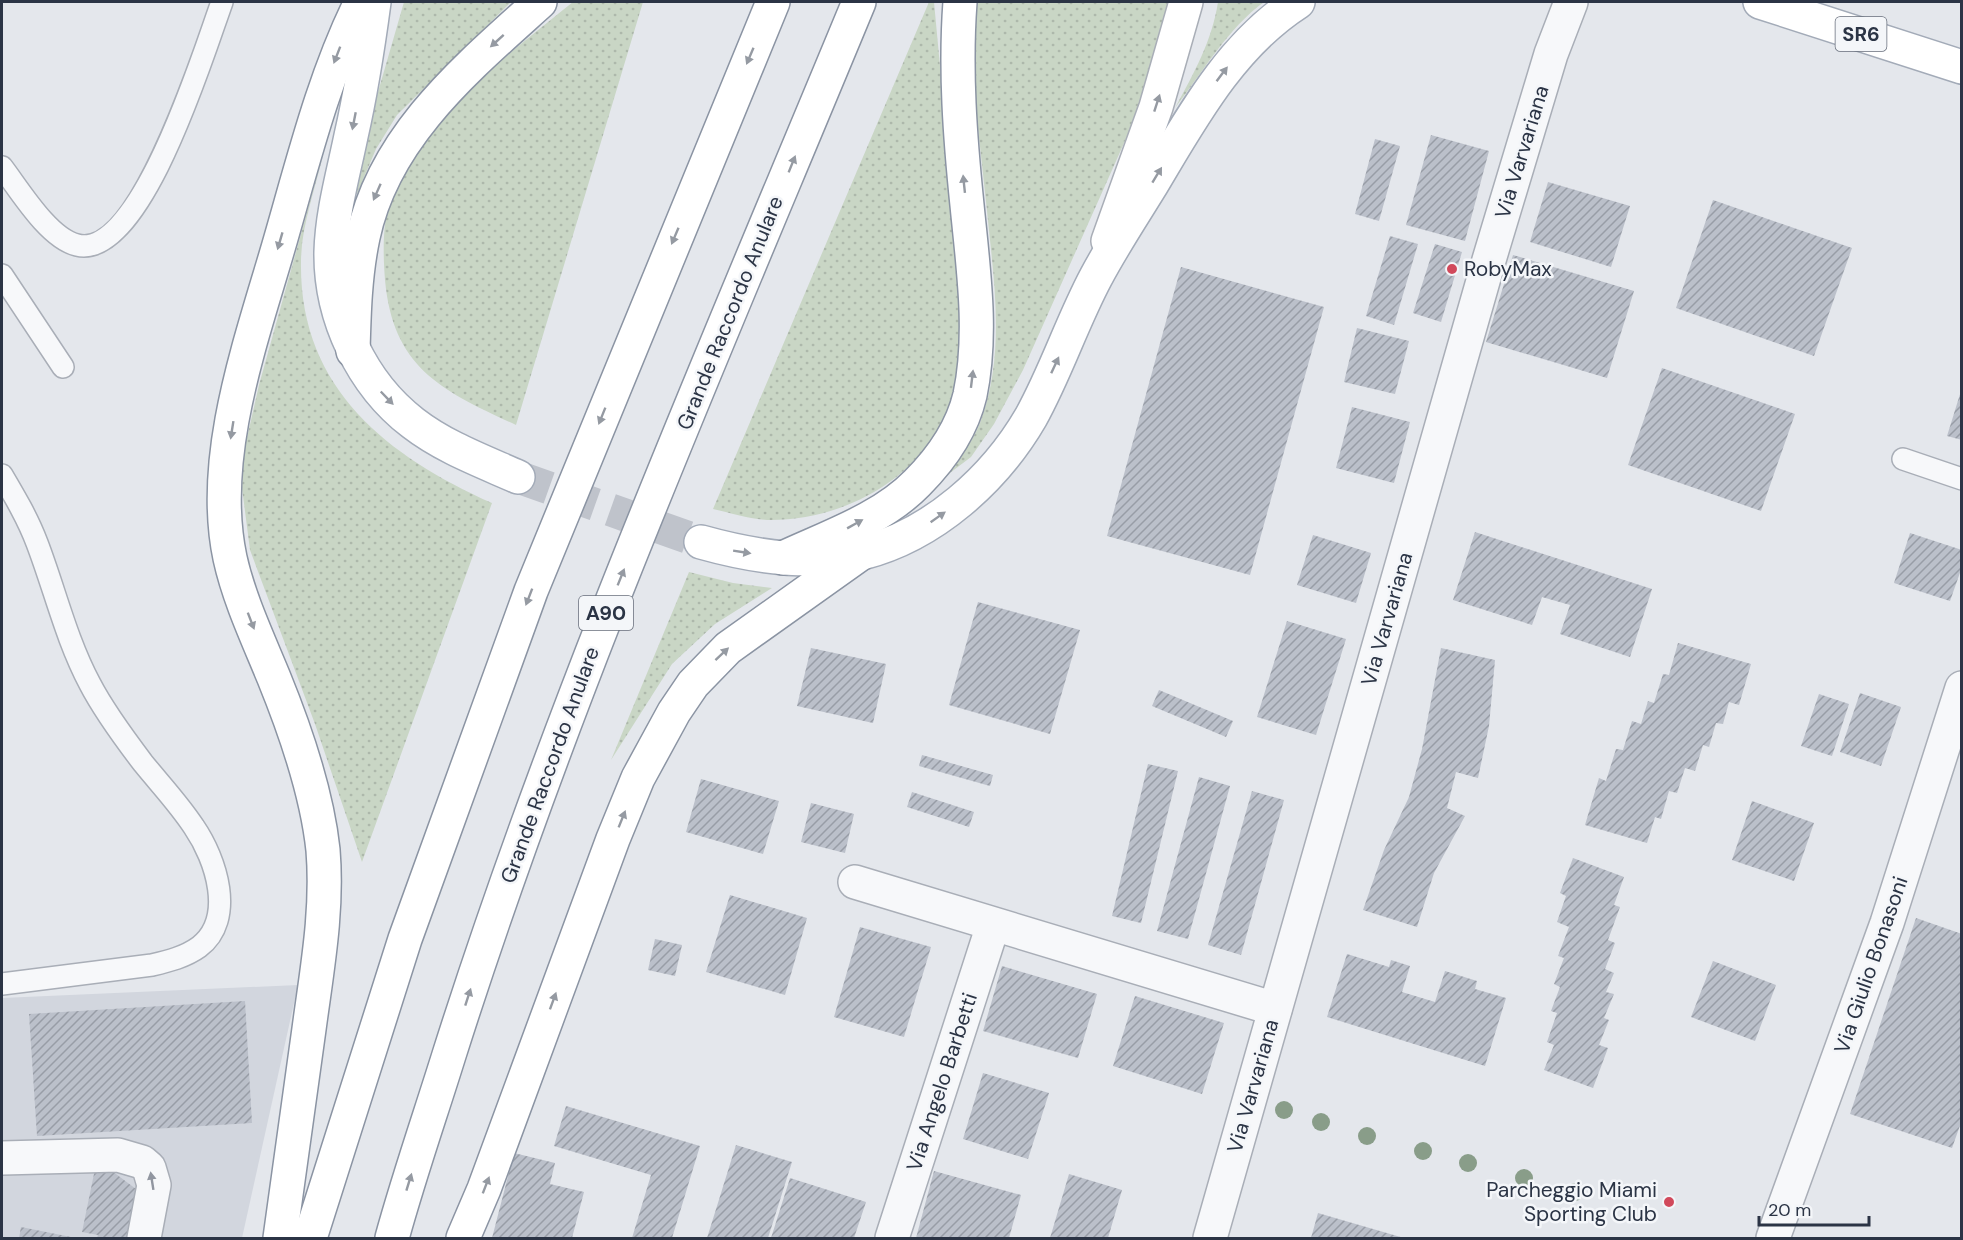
<svg xmlns="http://www.w3.org/2000/svg" width="1963" height="1240" font-family="'DM Sans',sans-serif">
  <defs>
    <pattern id="grass-dots" width="8" height="8" patternUnits="userSpaceOnUse" patternTransform="scale(1.5)"><rect width="8" height="8" fill="#c9d6c5"/><path d="M2 2h.1M6 6h.1" fill="none" stroke="#adb8ab" stroke-width="1.8" stroke-linecap="round"/></pattern>
    <pattern id="building-hatch" width="6" height="6" patternUnits="userSpaceOnUse" patternTransform="scale(1.5)"><rect width="6" height="6" fill="#bbc0ca"/><path d="M-1 1l2-2M0 6l6-6M5 7l2-2" fill="none" stroke="#989da6"/></pattern>
  </defs>
  <rect width="100%" height="100%" fill="#e4e7ec"/>
  <path fill="#d2d6de" d="M298,985l-56,253h-240v-240z"/>
  <g fill="url(#grass-dots)">
    <path d="M404,2h107l-114,113 -21,34 -19,45 -7,-5z"/>
    <path d="M573,2h70l-127,423c-73,-34 -123,-56 -131,-145 -2,-26 -3,-60 7,-85 30,-77 119,-143 181,-193z"/>
    <path d="M929,2h5l29,309c-2,39 -4,81 -21,117 -4,8 -11,15 -17,21 -38,46 -98,72 -158,71 -18,-1 -36,-7 -54,-11z"/>
    <path d="M969,2h209l-13,49 -142,319 -29,54 -23,33 -37,28c17,-18 37,-38 46,-62 26,-69 14,-141 7,-212 -7,-70 -17,-139 -18,-209z"/>
    <path d="M1218,2h46c-36,26 -62,71 -89,106 19,-35 37,-67 43,-106z"/>
    <path d="M323,155c-8,35 -22,72 -22,107 -2,126 86,194 191,241l-130,359 -47,-138 -65,-174 -8,-62 2,-37 15,-66z"/>
    <path d="M689,572l44,11 39,5 -57,36 -43,40 -61,96z"/>
  </g>
  <g fill="url(#building-hatch)">
    <path d="M1431,135l58,16 -24,90 -59,-16z"/>
    <path d="M1375,139l25,7 -21,75 -24,-7z"/>
    <path d="M1548,182l82,24 -19,61 -81,-25z"/>
    <path d="M1713,200l139,48 -38,108 -138,-48z"/>
    <path d="M1390,236l28,8 -24,81 -28,-9z"/>
    <path d="M1435,244l27,8 -21,70 -28,-9z"/>
    <path d="M1513,255l121,36 -27,87 -121,-36z"/>
    <path d="M1181,267l143,40 -74,268 -143,-39z"/>
    <path d="M1357,328l52,13 -14,53 -51,-12z"/>
    <path d="M1662,368l133,46 -34,97 -133,-46z"/>
    <path d="M1961,391h1v49l-15,-4z"/>
    <path d="M1352,407l58,15 -16,61 -58,-15z"/>
    <path d="M1475,532l177,57 -22,68 -70,-23 10,-29 -28,-8 -10,28 -79,-25z"/>
    <path d="M1910,533l52,17v17l-12,34 -56,-18z"/>
    <path d="M1313,535l58,18 -15,50 -59,-18z"/>
    <path d="M978,602l102,28 -30,104 -101,-29z"/>
    <path d="M1287,621l59,18 -30,96 -59,-18z"/>
    <path d="M1678,643l73,21 -12,41 -10,-3 -6,22 -7,-1 -7,24 -6,-2 -8,26 -10,-3 -8,25 -8,-2 -8,28 -6,-2 -8,26 -62,-18 14,-47 7,3 10,-32 7,1 9,-29 9,3 7,-23 6,2 9,-29 6,1z"/>
    <path d="M811,648l75,16 -13,59 -76,-17z"/>
    <path d="M1441,648l54,12 -6,66 -11,52 -22,-6 -9,36 18,8 -31,57 -17,54 -54,-17 21,-60 25,-53 13,-48z"/>
    <path d="M1159,690l74,31 -7,16 -74,-31z"/>
    <path d="M1860,693l41,14 -20,59 -41,-14z"/>
    <path d="M1819,694l30,10 -17,52 -31,-10z"/>
    <path d="M922,755l71,20 -3,11 -71,-20z"/>
    <path d="M1148,764l30,7 -37,152 -29,-7z"/>
    <path d="M1199,777l31,9 -42,153 -31,-8z"/>
    <path d="M701,779l78,22 -16,53 -77,-22z"/>
    <path d="M1252,791l32,9 -43,155 -33,-10z"/>
    <path d="M912,792l62,20 -5,15 -62,-20z"/>
    <path d="M1752,801l62,22 -20,58 -62,-21z"/>
    <path d="M811,803l43,11 -9,39 -44,-11z"/>
    <path d="M1573,858l51,19 -10,28 6,2 -12,33 7,3 -10,26 9,4 -8,19 8,2 -10,24 5,2 -10,25 9,3 -15,40 -49,-18 10,-25 -7,-3 10,-29 -6,-2 9,-24 -6,-3 10,-26 -6,-2 11,-29 -12,-5 9,-26 -6,-3z"/>
    <path d="M730,895l77,23 -22,77 -79,-23z"/>
    <path d="M1916,918l46,16v186l-10,28 -102,-34z"/>
    <path d="M860,927l71,20 -27,90 -70,-20z"/>
    <path d="M655,939l27,6 -7,31 -27,-6z"/>
    <path d="M1347,954l42,13 2,-7 19,6 -8,26 33,10 10,-31 32,10 -2,8 31,9 -21,68 -158,-49z"/>
    <path d="M1713,961l63,24 -21,56 -64,-24z"/>
    <path d="M1002,966l95,28 -19,64 -95,-27z"/>
    <path d="M1135,996l89,27 -22,71 -89,-28z"/>
    <path d="M245,1001l7,122 -215,13 -8,-122z"/>
    <path d="M983,1073l66,20 -21,66 -65,-20z"/>
    <path d="M566,1106l134,40 -28,92h-40l19,-63 -97,-29z"/>
    <path d="M736,1145l56,17 -24,76h-61z"/>
    <path d="M514,1153l41,10 -5,21 34,8 -12,46h-80z"/>
    <path d="M108,1168l36,27 -9,43h-38l1,-3 -16,-3 13,-63z"/>
    <path d="M934,1171l87,24 -12,43h-93z"/>
    <path d="M1069,1174l53,16 -14,48h-58z"/>
    <path d="M790,1178l76,24 -12,36h-83z"/>
    <path d="M1318,1213l86,25h-93z"/>
    <path d="M21,1227l50,10v1h-52z"/>
  </g>
  <g fill="none" stroke-linecap="round" stroke-linejoin="round">
    <path stroke="#bfc3cb" stroke-width="33" stroke-dasharray="33 16" stroke-linecap="butt" d="M518,477l183,65"/>
    <g stroke="#a9aeb7" stroke-width="24">
      <g id="service">
        <path d="M2,167c17,22 46,71 75,78 64,16 128,-197 145,-243"/>
        <path d="M2,275l61,92"/>
        <path d="M1903,459l59,20"/>
        <path d="M2,475c13,22 26,44 35,68 18,47 29,96 53,141 14,27 34,54 53,79 17,21 36,41 51,64 22,32 42,92 5,120 -14,10 -30,14 -47,18l-150,19"/>
      </g>
    </g>
    <g stroke="#a9aeb7" stroke-width="36">
      <g id="minor">
        <path d="M855,882l420,127"/>
        <path d="M2,1158l116,-3 24,7 7,6 5,17 -10,53"/>
        <path d="M892,1238l101,-313"/>
        <path d="M1210,1238l279,-978 62,-206 20,-52"/>
        <path d="M1773,1238l114,-315 75,-235"/>
      </g>
    </g>
    <g stroke="#a9aeb7" stroke-width="36">
      <path id="secondary" d="M1108,241l48,-134 30,-105"/>
    </g>
    <g stroke="#a3abb8" stroke-width="36">
      <g id="primary">
        <path d="M374,2c-6,45 -13,90 -23,134 -8,39 -19,77 -20,116 -1,65 31,132 82,171 31,24 69,38 105,54"/>
        <path d="M1760,2l202,65"/>
        <path d="M701,542c50,14 110,24 161,11 71,-18 133,-74 169,-136 25,-45 41,-95 65,-140 17,-32 37,-62 56,-93 40,-67 79,-139 146,-182"/>
      </g>
    </g>
    <g stroke="#8b94a3" stroke-width="36">
      <g id="motorway">
        <path d="M353,351c1,-38 2,-76 10,-114 21,-101 104,-169 177,-235"/>
        <path d="M783,558c45,-21 99,-39 134,-75 25,-25 45,-54 53,-88 13,-62 3,-128 -3,-190 -7,-68 -12,-135 -7,-203"/>
        <path d="M280,1238c9,-69 19,-139 29,-209 8,-60 19,-118 14,-179 -6,-57 -27,-118 -49,-172 -16,-39 -35,-79 -44,-120 -22,-103 23,-222 51,-320 23,-80 43,-161 80,-236"/>
        <path d="M310,1238l95,-299 126,-348 242,-589"/>
        <path d="M392,1238c17,-62 38,-122 57,-183 114,-360 266,-705 410,-1053"/>
        <path d="M463,1238l21,-49 129,-350 25,-61 36,-66 19,-28 35,-36 132,-94"/>
      </g>
    </g>
    <use href="#service" stroke="#f7f8fa" stroke-width="21"/>
    <use href="#minor" stroke="#f7f8fa" stroke-width="33"/>
    <use href="#secondary" stroke="#fff" stroke-width="33"/>
    <use href="#primary" stroke="#fff" stroke-width="33"/>
    <use href="#motorway" stroke="#fff" stroke-width="33"/>
  </g>
  <g fill="#899d89">
    <circle cx="1284" cy="1110" r="9"/>
    <circle cx="1321" cy="1122" r="9"/>
    <circle cx="1367" cy="1136" r="9"/>
    <circle cx="1423" cy="1151" r="9"/>
    <circle cx="1468" cy="1163" r="9"/>
    <circle cx="1524" cy="1178" r="9"/>
    <circle cx="1575" cy="1192" r="9"/>
  </g>
  <defs><path id="oneway-solid" d="M-6-.8H1V-3.2L6.5 0L1 3.2V.8H-6Z" transform="scale(1.5)"/></defs>
  <g fill="#959aa2">
    <use href="#oneway-solid" transform="translate(497 41) rotate(138)"/>
    <use href="#oneway-solid" transform="translate(337 55) rotate(111)"/>
    <use href="#oneway-solid" transform="translate(750 56) rotate(113)"/>
    <use href="#oneway-solid" transform="translate(1222 74) rotate(-53)"/>
    <use href="#oneway-solid" transform="translate(1157 103) rotate(-72)"/>
    <use href="#oneway-solid" transform="translate(354 121) rotate(101)"/>
    <use href="#oneway-solid" transform="translate(792 164) rotate(-68)"/>
    <use href="#oneway-solid" transform="translate(1157 175) rotate(-59)"/>
    <use href="#oneway-solid" transform="translate(964 184) rotate(-96)"/>
    <use href="#oneway-solid" transform="translate(377 192) rotate(114)"/>
    <use href="#oneway-solid" transform="translate(675 236) rotate(113)"/>
    <use href="#oneway-solid" transform="translate(280 241) rotate(106)"/>
    <use href="#oneway-solid" transform="translate(1055 365) rotate(-65)"/>
    <use href="#oneway-solid" transform="translate(972 379) rotate(-83)"/>
    <use href="#oneway-solid" transform="translate(387 398) rotate(46)"/>
    <use href="#oneway-solid" transform="translate(602 416) rotate(112)"/>
    <use href="#oneway-solid" transform="translate(232 430) rotate(99)"/>
    <use href="#oneway-solid" transform="translate(938 517) rotate(-35)"/>
    <use href="#oneway-solid" transform="translate(855 524) rotate(-29)"/>
    <use href="#oneway-solid" transform="translate(742 552) rotate(9)"/>
    <use href="#oneway-solid" transform="translate(621 577) rotate(-68)"/>
    <use href="#oneway-solid" transform="translate(529 597) rotate(111)"/>
    <use href="#oneway-solid" transform="translate(251 621) rotate(69)"/>
    <use href="#oneway-solid" transform="translate(722 654) rotate(-43)"/>
    <use href="#oneway-solid" transform="translate(622 819) rotate(-68)"/>
    <use href="#oneway-solid" transform="translate(468 997) rotate(-72)"/>
    <use href="#oneway-solid" transform="translate(553 1001) rotate(-70)"/>
    <use href="#oneway-solid" transform="translate(409 1182) rotate(-73)"/>
    <use href="#oneway-solid" transform="translate(486 1185) rotate(-69)"/>
  </g>
  <use fill="#9196a0" href="#oneway-solid" transform="translate(152 1181) rotate(-99)"/>
  <g fill="#d1495b" stroke="#f4f6f9" stroke-width="2">
    <circle cx="1452" cy="269" r="6"/>
    <circle cx="1669" cy="1202" r="6"/>
  </g>
  <g text-anchor="middle" stroke-width="5" stroke-linejoin="round" paint-order="stroke">
    <g fill="#f4f6f9" stroke="#676e7b" stroke-width="1.5">
      <rect x="1835.5" y="17" width="51" height="34" rx="4.5"/>
      <rect x="579" y="596" width="54" height="34" rx="4.5"/>
    </g>
    <g font-size="20" font-weight="bold" fill="#2b3445">
      <text x="1861" y="41">SR6</text>
      <text x="606" y="620">A90</text>
    </g>
    <g font-size="21" fill="#2b3445" stroke="#f4f6f9">
      <text transform="translate(1522 152) rotate(-73)" y="7">Via Varvariana</text>
      <text transform="translate(730 313) rotate(-68)" y="7">Grande Raccordo Anulare</text>
      <text transform="translate(1387 619) rotate(-74)" y="7">Via Varvariana</text>
      <text transform="translate(550 765) rotate(-70)" y="7">Grande Raccordo Anulare</text>
      <text transform="translate(1871 965) rotate(-71)" y="7">Via Giulio Bonasoni</text>
      <text transform="translate(942 1082) rotate(-72)" y="7">Via Angelo Barbetti</text>
      <text transform="translate(1253 1086) rotate(-74)" y="7">Via Varvariana</text>
    </g>
    <g font-size="21" fill="#2b3445" stroke="#f4f6f9" text-anchor="start">
      <text x="1464" y="276">RobyMax</text>
      <text x="1657" y="1197" text-anchor="end">Parcheggio Miami<tspan x="1657" dy="24">Sporting Club</tspan></text>
    </g>
  </g>
  <rect width="1963" height="1240" fill="none" stroke="#2b3445" stroke-width="6"/>
  <path d="M1759 1216v9h110v-9" fill="none" stroke="#2b3445" stroke-width="3"/>
  <text x="1768" y="1216" font-size="18" fill="#2b3445" stroke="#f4f6f9" stroke-width="4.5" paint-order="stroke">20 m</text>
</svg>
